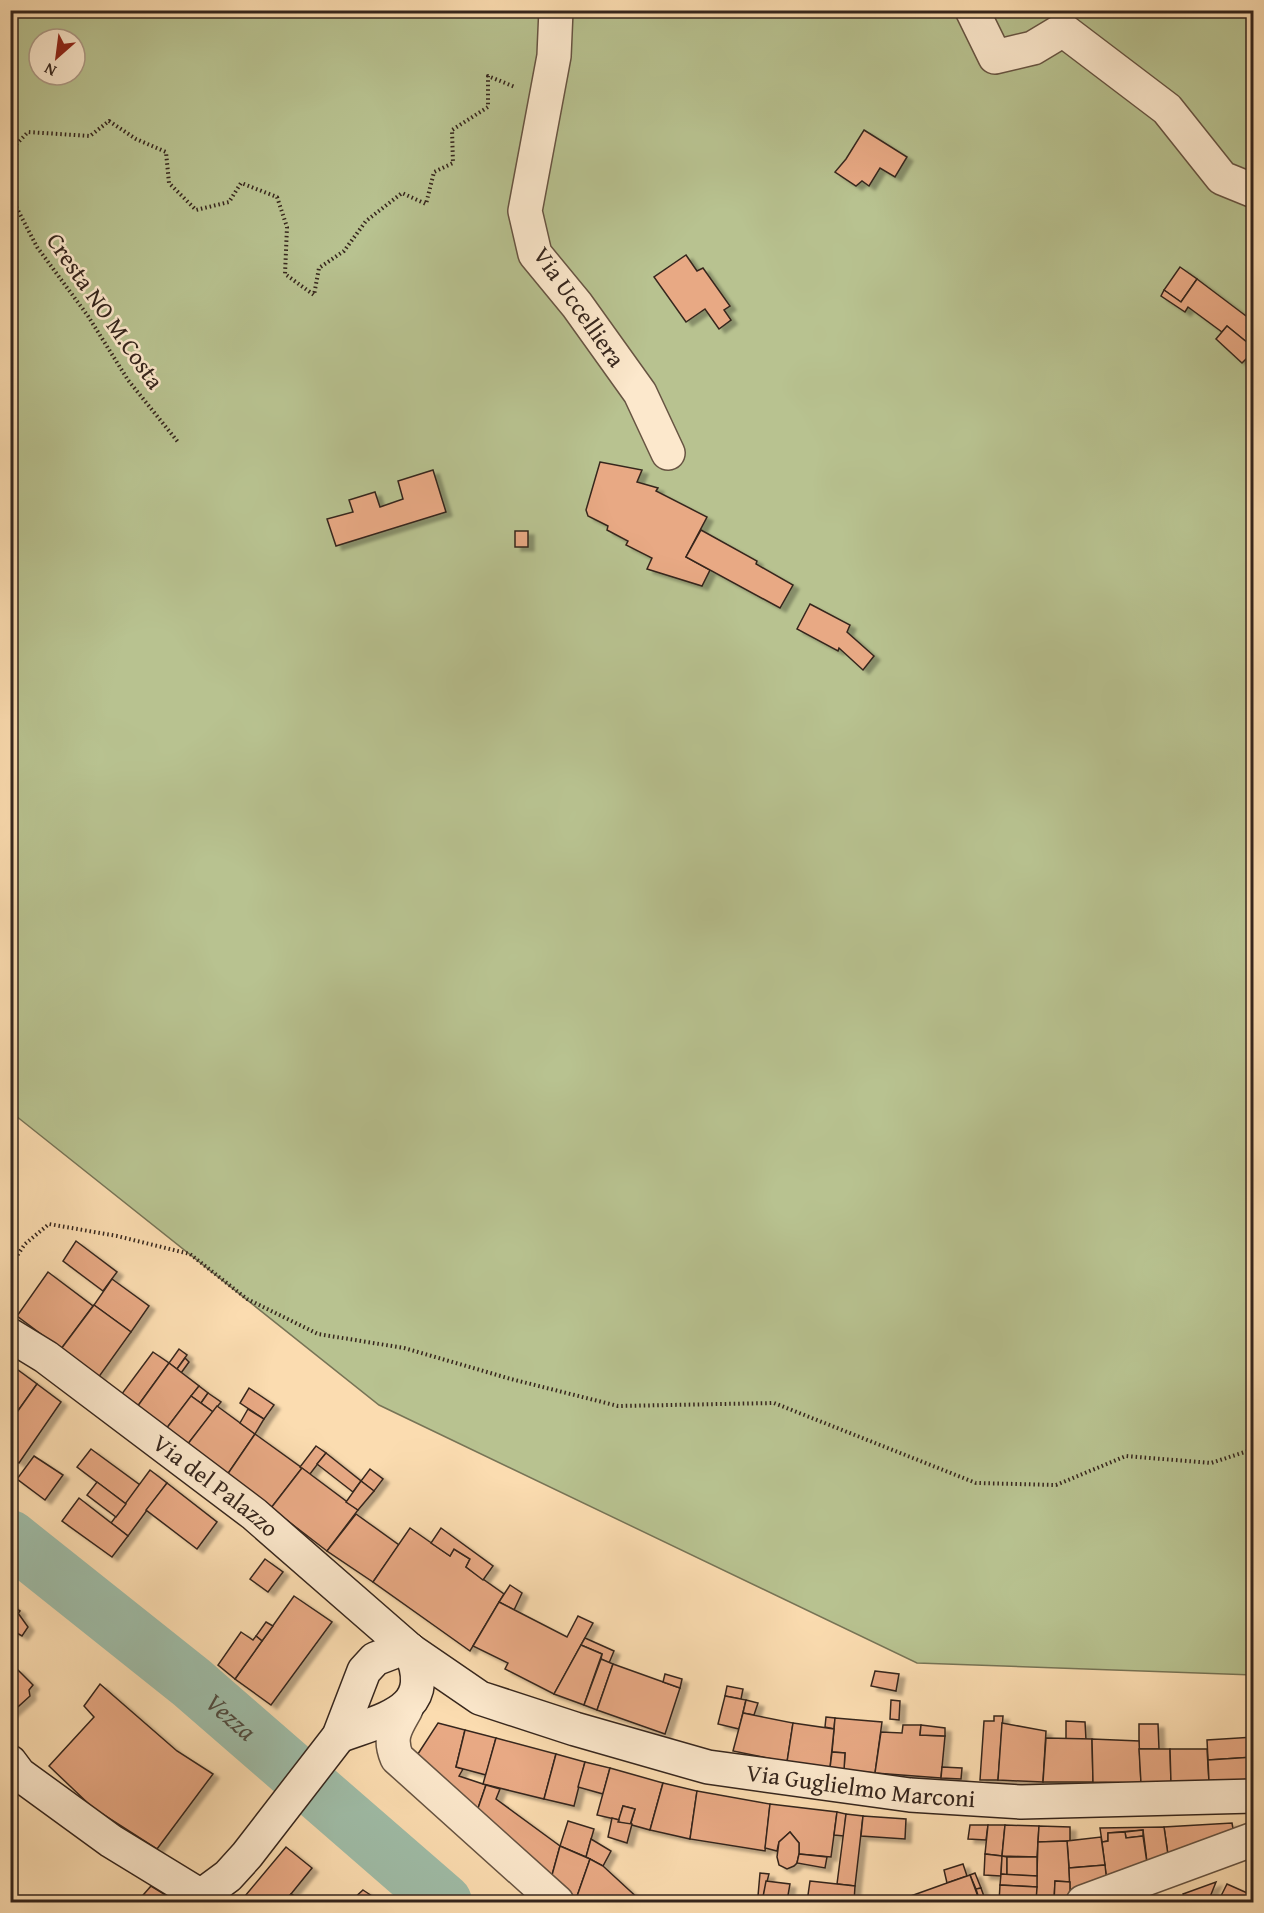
<svg xmlns="http://www.w3.org/2000/svg" width="1264" height="1913" font-family="'Gentium Book Plus',serif">
  <defs>
    <filter id="shadow"><feDropShadow dx="6" dy="4" stdDeviation="1.5" flood-color="#0004"/></filter>
  </defs>
  <rect width="100%" height="100%" fill="#fbdcb0"/>
  <filter id="stains"><feTurbulence type="fractalNoise" baseFrequency=".00333" numOctaves="4"/><feColorMatrix values="0 0 0 0 .2 0 0 0 0 .09 0 0 0 0 .02 0 0 0 .5 -.17"/></filter>
  <radialGradient id="worn" r=".72"><stop offset=".6" stop-color="#630" stop-opacity="0"/><stop offset="1" stop-color="#630" stop-opacity=".3"/></radialGradient>
  <path fill="#b8c290" stroke="#777456" stroke-width="1.5" fill-rule="evenodd" d="M10,11h1243v1664l-336,-12 -538,-258 -368,-293zM39,39h36v36h-36z"/>
  <g fill="none" stroke-linecap="round" stroke-linejoin="round">
    <path stroke="#9fbca7" stroke-width="56" id="s1" d="M10,1538l182,145 252,219"/>
  </g>
  <g fill="#e8a984" stroke="#36261d" stroke-width="1.5" filter="url(#shadow)">
    <path d="M864,130l43,27 -12,20 -15,-9 -11,18 -7,-5 -6,5 -21,-14 11,-13z"/>
    <path d="M686,255l11,16 6,-3 27,38 -6,4 7,10 -12,9 -14,-20 -19,13 -32,-45z"/>
    <path d="M1180,267l17,12 -16,23 -17,-12z"/>
    <path d="M1197,279l57,43v26l-27,-22 -5,6 -34,-25 -3,5 -24,-16 3,-6 17,12z"/>
    <path d="M1227,326l27,22v3l-12,12 -26,-24z"/>
    <path d="M600,462l42,8 -5,12 21,6 -2,3 51,26 -21,40 24,13 -8,16 -55,-17 5,-11 -26,-13 2,-4 -21,-11 1,-4 -20,-10 -2,-6z"/>
    <path d="M433,470l13,42 -110,34 -9,-27 26,-7 -4,-12 26,-8 5,15 23,-8 -5,-18z"/>
    <path d="M701,530l56,31 -1,3 37,21 -13,23 -94,-51z"/>
    <rect x="515" y="531" width="13" height="16"/>
    <path d="M810,604l40,21 -3,7 27,24 -11,14 -24,-22 -1,3 -41,-22z"/>
    <path d="M76,1241l41,31 -14,19 -40,-30z"/>
    <path d="M48,1272l45,34 -32,43 -44,-33z"/>
    <path d="M112,1279l37,27 -18,26 -37,-27z"/>
    <path d="M94,1305l37,27 -33,46 -37,-29z"/>
    <path d="M179,1349l8,6 -10,14 -8,-6z"/>
    <path d="M153,1352l16,11 -32,44 -16,-12z"/>
    <path d="M185,1358l4,4 -8,11 -4,-4z"/>
    <path d="M169,1363l30,23 -33,43 -29,-22z"/>
    <path d="M14,1367l23,17 -27,38 1,-49z"/>
    <path d="M37,1384l24,18 -42,61 -9,-6v-35z"/>
    <path d="M199,1386l9,7 -7,10 -10,-7z"/>
    <path d="M249,1388l25,17 -10,14 -24,-16z"/>
    <path d="M208,1393l13,9 -8,10 -12,-9z"/>
    <path d="M191,1396l22,16 -26,33 -21,-16z"/>
    <path d="M217,1406l38,28 -28,41 -40,-30z"/>
    <path d="M248,1409l16,10 -9,15 -15,-11z"/>
    <path d="M255,1434l47,34 -31,40 -44,-33z"/>
    <path d="M316,1446l10,7 -16,21 -10,-7z"/>
    <path d="M91,1449l49,36 -14,19 -49,-37z"/>
    <path d="M326,1453l35,28 -8,11 -36,-28z"/>
    <path d="M34,1456l29,19 -18,25 -28,-21z"/>
    <path d="M302,1468l56,42 -31,41 -56,-43z"/>
    <path d="M370,1469l13,10 -9,12 -13,-10z"/>
    <path d="M150,1470l17,13 -39,53 -17,-13z"/>
    <path d="M361,1481l13,10 -16,19 -12,-8z"/>
    <path d="M97,1482l29,22 -10,13 -29,-22z"/>
    <path d="M167,1483l50,39 -20,27 -51,-39z"/>
    <path d="M79,1498l49,38 -16,21 -50,-36z"/>
    <path d="M356,1514l43,31 -26,37 -46,-31z"/>
    <path d="M410,1528l40,28 4,-7 16,10 -4,8 38,27 -34,57 -97,-69z"/>
    <path d="M441,1528l52,38 -10,14 -17,-13 4,-8 -16,-10 -4,7 -19,-13z"/>
    <path d="M265,1559l18,13 -15,20 -18,-13z"/>
    <path d="M510,1585l12,8 -8,17 -15,-8z"/>
    <path d="M294,1596l38,26 -61,83 -36,-26z"/>
    <path d="M499,1602l68,35 11,-21 15,7 -39,71 -49,-25 3,-6 -35,-17z"/>
    <path d="M10,1604l10,7 -10,13z"/>
    <path d="M18,1613l10,14 -6,9 -12,-7v-5z"/>
    <path d="M266,1622l7,4 -11,15 -6,-5z"/>
    <path d="M241,1632l12,8 3,-4 6,5 -27,38 -17,-14z"/>
    <path d="M585,1638l29,13 -5,12 -8,-4 1,-5 -21,-9z"/>
    <path d="M581,1645l21,9 -18,51 -30,-11z"/>
    <path d="M601,1659l12,5 -16,46 -13,-5z"/>
    <path d="M613,1664l67,24 -15,46 -68,-24z"/>
    <path d="M16,1668l17,17 -4,5 1,6 -20,18v-41z"/>
    <path d="M875,1671l24,3 -3,17 -25,-5z"/>
    <path d="M665,1674l17,5 -2,9 -17,-6z"/>
    <path d="M100,1684l77,67 36,23 -56,75 -64,-41 -44,-42 45,-49 -10,-11z"/>
    <path d="M727,1686l16,3 -2,10 -16,-3z"/>
    <path d="M725,1696l21,4 -7,29 -21,-5z"/>
    <path d="M746,1700l12,3 -4,12 -11,-2z"/>
    <path d="M891,1700l9,1 -1,19 -9,-1z"/>
    <path d="M743,1713l50,10 -6,39 -54,-11z"/>
    <path d="M994,1716h9l-5,64h-18l4,-59h10z"/>
    <path d="M826,1717l9,1 -1,11 -9,-2z"/>
    <path d="M835,1718l47,4 -7,51 -31,-3 1,-17 -13,-1z"/>
    <path d="M1066,1721l19,1 1,18h-20z"/>
    <path d="M438,1723l27,7 -9,37 7,2 -4,7 27,9 -11,32 -61,-57z"/>
    <path d="M793,1723l41,6 -4,39 -43,-6z"/>
    <path d="M1002,1723l44,8 -3,51 -45,-2z"/>
    <path d="M1139,1724h19l1,25h-20z"/>
    <path d="M903,1725h18l-1,10 25,1 -4,42 -66,-5 6,-41 21,1z"/>
    <path d="M921,1725l24,3v8l-25,-1z"/>
    <path d="M465,1730l31,8 -10,37 -30,-8z"/>
    <path d="M1254,1737v20l-46,3 -1,-20z"/>
    <path d="M496,1738l60,16 -12,45 -61,-15z"/>
    <path d="M1046,1738l46,1 1,43h-50z"/>
    <path d="M1092,1739l47,2 2,42 -48,-1z"/>
    <path d="M1139,1749h31l1,34h-30z"/>
    <path d="M1170,1749h37l2,33 -38,1z"/>
    <path d="M832,1752l13,1 -1,17 -14,-2z"/>
    <path d="M556,1754l29,8 -11,44 -30,-7z"/>
    <path d="M1254,1757v22l-45,3 -1,-22z"/>
    <path d="M585,1762l25,6 -7,26 -25,-7z"/>
    <path d="M942,1767l20,1 -1,11 -20,-1z"/>
    <path d="M610,1768l53,15 -13,47 -18,-5 -1,-2 4,-14 -12,-3 -4,14 -22,-5z"/>
    <path d="M663,1783l34,8 -7,48 -40,-9z"/>
    <path d="M486,1785l14,4 -4,10 64,47 -11,40 -74,-69z"/>
    <path d="M697,1791l73,13 -5,47 -75,-12z"/>
    <path d="M770,1804l67,8 -6,45 -32,-3v-11l-9,-11 -11,10 -2,9 -12,-3z"/>
    <path d="M623,1806l12,3 -5,16 -12,-3z"/>
    <path d="M837,1812l9,2 -2,22 -10,-1z"/>
    <path d="M846,1814l17,2 -8,70 -18,-2z"/>
    <path d="M863,1816l43,3 -1,20 -44,-3z"/>
    <path d="M612,1818l7,2 -1,2 14,2 -5,19 -19,-6z"/>
    <path d="M568,1821l26,8 -8,28 -26,-11z"/>
    <path d="M1232,1823l3,17 -66,22 -5,-35z"/>
    <path d="M970,1825h18l-2,15 -18,-1z"/>
    <path d="M988,1825h17l-3,31 -17,-2z"/>
    <path d="M1005,1825l34,1 -2,31 -35,-1z"/>
    <path d="M1039,1826l31,1v14l-32,1z"/>
    <path d="M1164,1827l5,35 -21,8 -5,-40 -35,3v8l-6,1 -2,-14z"/>
    <path d="M1143,1830v6l-17,2 -1,-6z"/>
    <path d="M790,1832l9,11v11l-2,9 -3,3 -7,3 -8,-4 -2,-8 2,-15z"/>
    <path d="M1125,1832l1,6 17,-2 5,34 -41,13 -5,-41 6,-1v-8z"/>
    <path d="M1101,1837l4,28 -36,3 -2,-27z"/>
    <path d="M591,1839l20,12 -8,15 -17,-9z"/>
    <path d="M1067,1841l3,41 -15,-1 -1,21h-18l2,-60z"/>
    <path d="M560,1846l30,13 -15,43h-8l-18,-16z"/>
    <path d="M286,1847l26,21 -21,26 -7,8h-44z"/>
    <path d="M799,1854l28,3 -2,11 -28,-5z"/>
    <path d="M985,1854l17,2 -1,20 -17,-1z"/>
    <path d="M1002,1856l5,1v18l-6,-1z"/>
    <path d="M1007,1857h30v19l-30,-1z"/>
    <path d="M590,1859l13,7 39,36h-67z"/>
    <path d="M963,1864l4,12 -20,7 -3,-13z"/>
    <path d="M1105,1865l2,18 -37,14 -1,-29z"/>
    <path d="M760,1873l9,1 -6,23 -5,-1z"/>
    <path d="M975,1873l6,15 -5,1 -6,-14z"/>
    <path d="M1001,1874l36,2v11l-37,-2z"/>
    <path d="M970,1875l10,27h-86l53,-19z"/>
    <path d="M766,1881l24,3 -3,17 -24,-4z"/>
    <path d="M810,1881l45,5 -1,16h-47z"/>
    <path d="M1055,1881l15,1v15l-16,5z"/>
    <path d="M1216,1882l-8,20h-22l-3,-8z"/>
    <path d="M1227,1884l27,12v6h-36z"/>
    <path d="M1000,1885l37,2 -1,15h-37z"/>
    <path d="M151,1886l26,16h-40z"/>
    <path d="M981,1888l5,14h-6l-4,-13z"/>
    <path d="M363,1890l18,12h-31z"/>
    <path d="M291,1894l14,8h-21z"/>
    <path d="M758,1896l29,5 12,1h-42z"/>
  </g>
  <g fill="none" stroke-linecap="round" stroke-linejoin="round">
    <g stroke="#675442" stroke-width="36">
      <g id="minor">
        <path d="M556,10l-2,46 -29,155 10,43 42,51 63,88 28,60"/>
        <path d="M972,10l23,47 38,-9 30,-18"/>
        <path d="M1063,30l104,79 55,69 32,13"/>
        <path d="M406,1709c-10,18 -18,28 -9,49l160,144"/>
        <path d="M1083,1902l171,-63"/>
      </g>
    </g>
    <g stroke="#36261d" stroke-width="36">
      <g id="secondary">
        <path id="s2" d="M10,1335l36,22 208,157 156,136 70,48 95,31 133,38 202,28 111,7 233,-6"/>
        <path d="M339,1736c44,-17 99,-24 71,-86"/>
        <path d="M10,1762l9,12 92,67 90,55 27,-20 19,-21 92,-119 25,-65 11,-12 21,-8 14,-1"/>
      </g>
    </g>
    <g stroke="#36261d" stroke-width="4" stroke-dasharray="1.5 3" stroke-linecap="butt">
      <path d="M10,151l18,-19 62,4 19,-15 27,18 30,13 3,31 27,27 33,-8 12,-19 36,14 10,30 -2,47 29,21 5,-27 25,-17 22,-30 36,-28 24,11 8,-32 19,-9 -1,-33 36,-23v-31l27,11"/>
      <path d="M10,195l27,52 51,69 40,64 50,62"/>
      <path d="M10,1266l15,-22 24,-20 68,12 73,18 57,45 71,35 86,14 107,31 107,27 156,-3 202,80 80,2 70,-29 85,7 43,-14"/>
    </g>
    <use href="#minor" stroke="#fce8cc" stroke-width="33"/>
    <use href="#secondary" stroke="#fce8cc" stroke-width="33"/>
  </g>
  <g text-anchor="middle" stroke-width="5" stroke-linejoin="round" paint-order="stroke">
    <g font-size="24" fill="#36261d" stroke="#fce8cc">
      <text transform="translate(579 307) rotate(55)" y="8">Via Uccelliera</text>
      <text transform="translate(105 311) rotate(55)" y="8">Cresta NO M.Costa</text>
      <text dy="8" stroke="none"><textPath href="#s2" startOffset="255">Via del Palazzo</textPath></text>
      <text dy="8" stroke="none"><textPath href="#s2" startOffset="987">Via Guglielmo Marconi</textPath></text>
    </g>
    <g font-size="26" font-style="italic" fill="#504c40" stroke="#fce8cc">
      <text dy="9" stroke="none"><textPath href="#s1" startOffset="284">Vezza</textPath></text>
    </g>
  </g>
  <rect width="1264" height="1913" fill="none" stroke="#fbdcb0" stroke-width="36"/>
  <rect x="12" y="12" width="1240" height="1889" fill="none" stroke="#36261d" stroke-width="3"/>
  <rect x="18" y="18" width="1228" height="1877" fill="none" stroke="#36261d" stroke-width="1.5"/>
  <g transform="translate(57 57) rotate(208)"><circle r="28" fill="#fce8cc" stroke="#ad9a86" stroke-width="1.5"/>
  <path d="M0-4.5L10 22L0 15L-10 22Z" fill="#8f2418"/>
  <text y="-9" font-size="16" font-weight="bold" text-anchor="middle" fill="#36261d">N</text>
  </g>
  <rect width="100%" height="100%" filter="url(#stains)"/>
  <rect width="100%" height="100%" fill="url(#worn)"/>
</svg>
